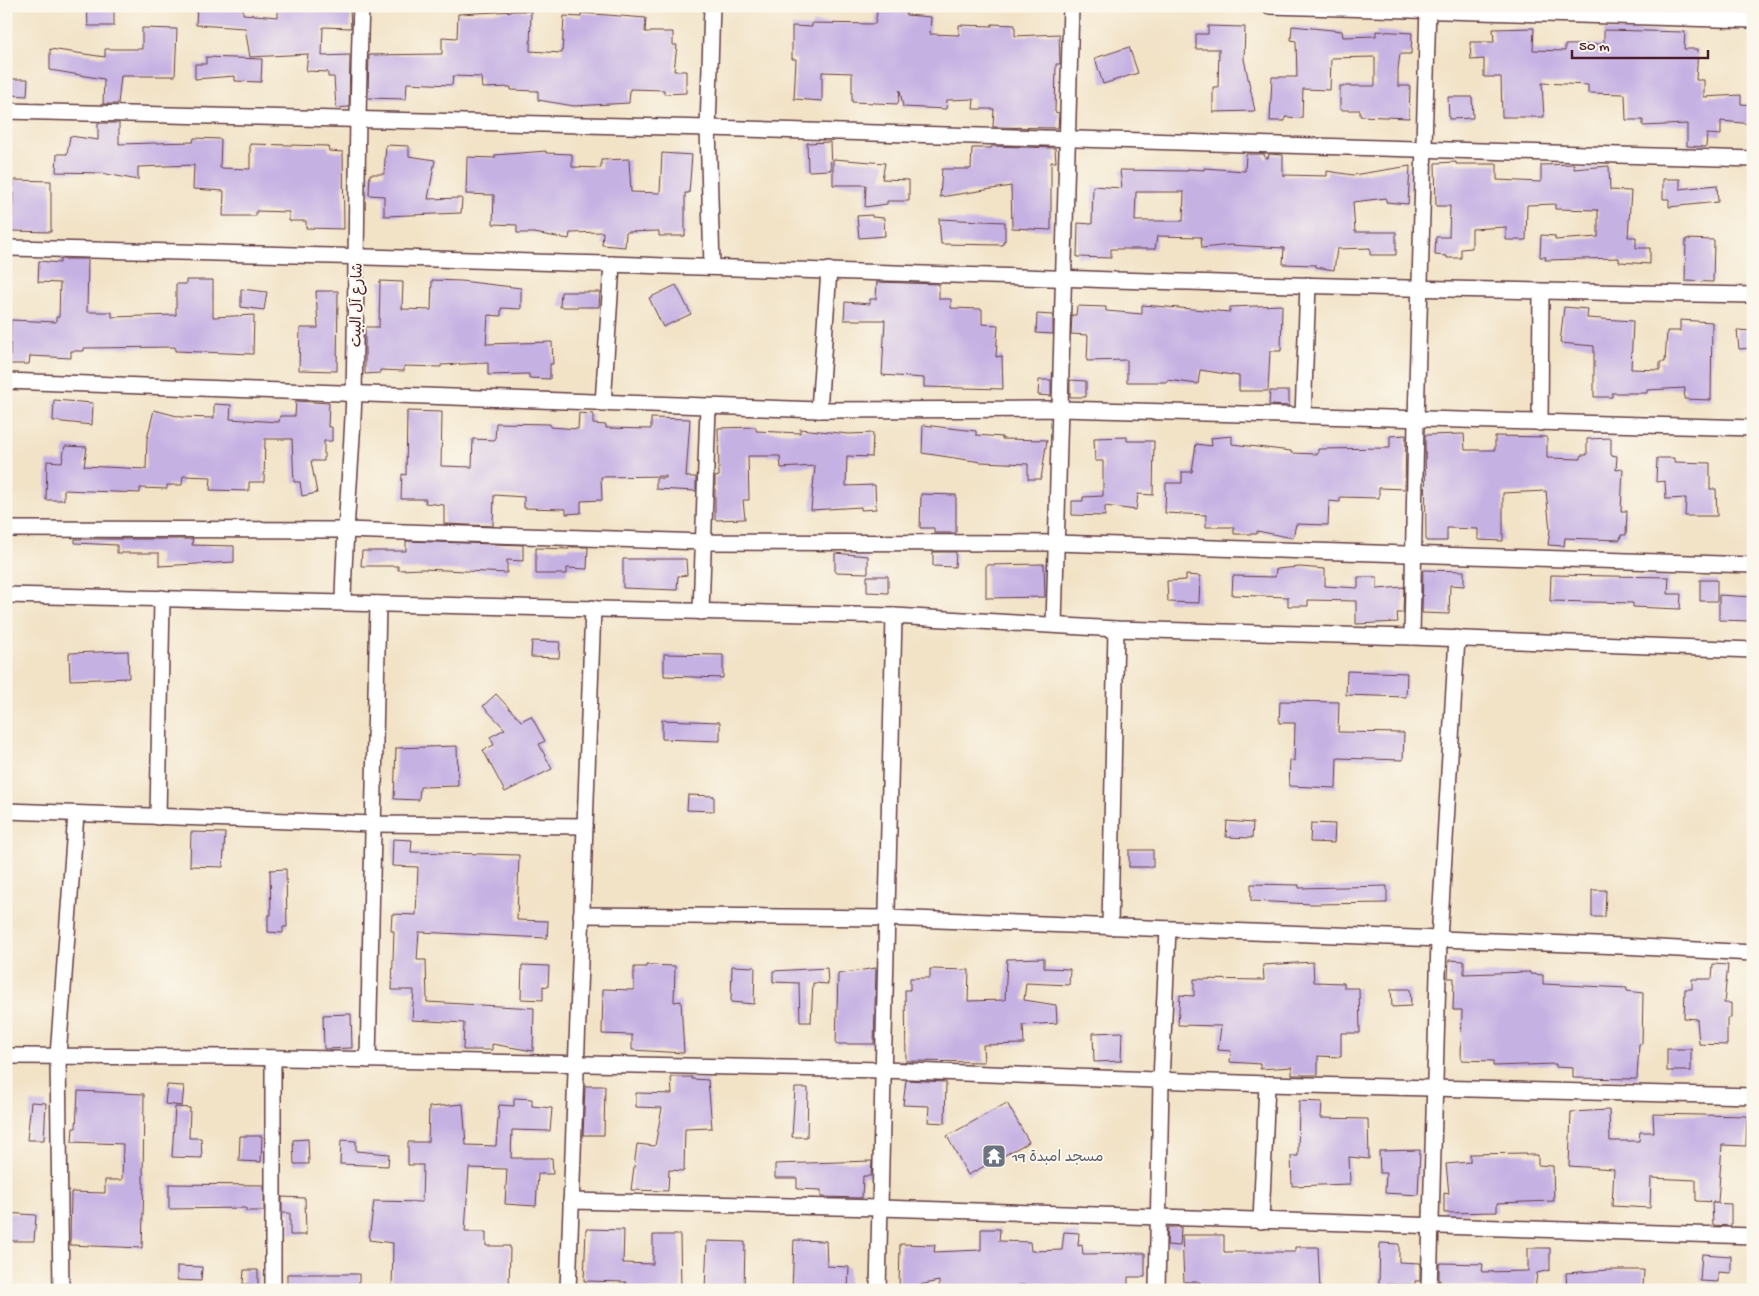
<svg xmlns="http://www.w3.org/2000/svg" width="1759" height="1296" font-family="'Gochi Hand','Playpen Sans Arabic',sans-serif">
  <rect width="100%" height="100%" fill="#fbf7ec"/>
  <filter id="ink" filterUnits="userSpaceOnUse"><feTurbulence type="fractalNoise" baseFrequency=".02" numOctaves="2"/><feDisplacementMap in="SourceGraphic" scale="10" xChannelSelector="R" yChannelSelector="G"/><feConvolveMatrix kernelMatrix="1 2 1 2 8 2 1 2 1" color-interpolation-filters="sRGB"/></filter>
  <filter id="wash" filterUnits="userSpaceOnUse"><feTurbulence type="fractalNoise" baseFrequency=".0096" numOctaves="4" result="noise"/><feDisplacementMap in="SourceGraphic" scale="20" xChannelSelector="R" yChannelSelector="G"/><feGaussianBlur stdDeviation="1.12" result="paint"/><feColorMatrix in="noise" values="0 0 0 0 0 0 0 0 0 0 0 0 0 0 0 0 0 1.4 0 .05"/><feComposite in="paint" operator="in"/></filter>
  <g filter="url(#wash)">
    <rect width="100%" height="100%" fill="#f2e3c7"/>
    <g id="blocks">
      <g fill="#c6b1e3" fill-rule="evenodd">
        <path d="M87,6h27v20h-26z"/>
        <path d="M197,6h46v8l35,3v-11l72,3 1,19 -28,-1 -1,29 28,-1 -1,52 -13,1 -2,-31h-6v-5l-22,-1 2,-17 -58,3 -5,-29 -49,-3z"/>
        <path d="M878,7l28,1v7l25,2 -1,17 29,1v-10l33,1v-2l23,1v11l44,-2 1,30h-4l-1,48 4,1 -1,15 -65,-1 1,-18h-21l1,-10 -27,1 -1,9 -43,-2 -3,-17 -2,14 -46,-2v-29l-30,-1v29l-28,-2 2,-40h-4v-33l20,1v-4l63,1z"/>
        <path d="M515,11h16l-1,40 32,2 2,-37 17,1v-4l65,5 -1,14h28v13h4l-3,26h12v22l-22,1v-4l-34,-1 -1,14 -55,3 -36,-6v-9l-27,-1v-3l-29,1 -1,-11 -28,-1 -1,9 -45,-2 -1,16 -38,-1 1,-43 73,-1v-17l15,1 1,-24z"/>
        <path d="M1208,26l37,1 -1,32 11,52 -42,1v-25h5l1,-38h-23v-15h12z"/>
        <path d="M1292,26l50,5 1,6 33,-1v-5l36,2 -1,21h-11l-2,15v17h12l-1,32 -49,-2v-6h-20v-24h35v-29l-44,1 -1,32 -27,-1 -1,29 -17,-1v4h-15l2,-44h25l-1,-36 -5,-1z"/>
        <path d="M142,28l35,1 -2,47h-54l-3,28h-15l1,-25 -54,-9v-21l55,8v-8h37z"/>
        <path d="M1534,28l-1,22 32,1v-6l39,-1v-14l81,2 -1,17h14l-2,31h8v17l37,-2v9l12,1v19l-32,-3v14l-14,-1 -1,13 -19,-1v-22l-44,2v-6h-17l-1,-26 -37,-1v-8l-46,-2 2,34h-42l-1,-40h-17v-18l-13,1 -1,-18h24l-1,-13z"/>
        <path d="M1129,47l9,26 -35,11 -8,-26z"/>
        <path d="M206,57l56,2 -1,23 -26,-1v-5l-40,3v-15h11z"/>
        <path d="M11,79h17l-1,17 -17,-1z"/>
        <path d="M1448,97h24l1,21 -24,1z"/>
        <path d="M98,123h21v21l74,-2 1,-4 27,1 -1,29 30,1v-25l78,2 1,5 14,1 1,77 -38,-1v-7h-17v-9l-33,-1v5h-33l1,-25 -31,-2 1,-24 -56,2v13l-37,-7 -45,-1 1,-18h10l3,-18 28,4z"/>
        <path d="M830,142l1,28 -23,1 -1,-28z"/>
        <path d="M386,145l23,1v10l26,4 -7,39 34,-1 -1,15 -77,3v-20l-15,-1 1,-21h14z"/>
        <path d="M992,146l63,2 1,14h-5v68l-39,-2 -1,-42 -71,11 2,-28h29l1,-21h19z"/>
        <path d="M546,151v2l26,1v13l29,1v-8l28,-1 2,33 29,1 2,-40 30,2 -3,38h-4v43h-26v-5l-33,1 -1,15 -23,-2 1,-13 -33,1 -1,6 -35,-6h-17v-8l-24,-1 1,-29 -28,-1 1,-37 28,1v-3z"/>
        <path d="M1246,154h18l1,4h3l1,-4 14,1v20l44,1v-5l26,4 57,-9 -2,38 -22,-2v-4l-33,4 2,30h41v23h-26v-7l-33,1 -3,21 -18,-3v-2l-33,-1 1,-16 -54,-3 -28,3 -1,-11 -44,-1 -2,13h-44v9l-34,-1 1,-34 14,1 1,-38 29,2 -2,-18 68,1v-2l16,1v-2l41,3zM1136,192h48l-1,29h-48z"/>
        <path d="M833,159l52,4 -3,16 27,1v21h-22v3l-22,3 1,-22h-33z"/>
        <path d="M1456,162v2h41v16l44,2v-17l33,-1v5l35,-3 1,24 21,1 -3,46h8v11h14v16l-31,-2v-4l-74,2 1,-3h-6l1,-22 14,1v4l43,-3v-27l-43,-1v-5l-28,1 -1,35h-20v-13l-34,2v19l-11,1v9h-14v-2l-12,-1 1,-18h13l1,-31h-14l-1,-43z"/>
        <path d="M1663,179h17v10l37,-4 1,17 -49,5v-8h-6z"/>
        <path d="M14,180l37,1v51l-40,-1z"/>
        <path d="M872,215v2l12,1 1,18 -26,2 -2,-22z"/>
        <path d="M939,219l66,3v19h-2v4l-62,-1z"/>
        <path d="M1686,239l28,1 -1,42 -28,-1z"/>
        <path d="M60,259h28l-1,53h25v5l64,-2v-31h10v-4h27v37l41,-2 -1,39 -78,-3v-4l-91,1v3h-13v7l-41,-2 -1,8h-19l1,-44 45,2v-5h3l1,-34 -22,-1 1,-21 21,2z"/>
        <path d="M432,280l29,1 60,7v21l-20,-1v8l-13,-1 -2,29 66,-2 1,22h-3v15l-21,-1v-4l-41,1v-12l-47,2v2l-37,-1v5l-24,-1v3l-15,1v-47h14l1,-46 23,1 -1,27 29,1z"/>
        <path d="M877,282l62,2v15h12v9l31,1v15l16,1 -2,32 6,-1 1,33 -79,-2v-9l-42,-3 3,-55h-41l1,-18 25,2v-5h6z"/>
        <path d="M676,285l15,29 -28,13 -14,-29z"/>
        <path d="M241,289l26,3 -3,18 -23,-3z"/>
        <path d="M316,291h22l-1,80 -38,-1 1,-42h18z"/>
        <path d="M561,292h39l-1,15h-39z"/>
        <path d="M1142,305l88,7v-5l52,-2 -1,46h-11l-2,40h-29v-15l-39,-6 -2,14 -31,-4v2h-40v-22l-40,1 1,-26 -17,-1 1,-19h4l1,-9 29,1v4l36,3z"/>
        <path d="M1564,307l24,2 -1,9 46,3 -2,48 29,1v-8h5l2,-31h13v-11l32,2 -1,78 -27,-1 1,-11 -38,2v3h-35v4h-18v-51l-34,-3z"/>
        <path d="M1037,314l16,1v19l-17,-1z"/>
        <path d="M1737,330l16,1v17l-14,1z"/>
        <path d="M1039,380h12v16l-13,-1z"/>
        <path d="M1070,380l16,1v16h-16z"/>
        <path d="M1270,391h19v15l-20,-1z"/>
        <path d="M54,400l39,3 -1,22 -39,-4z"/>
        <path d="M296,401l33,2 -1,24h4v14h-8v20h-13l6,32 -15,3 -2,-14h-6l-2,-43h-27l-1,43h-15v9l-39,-1 1,-13 -28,-1 -1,9h-15v4l-27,-1v5l-76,-3v10h-18l1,-39 15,1 3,-16 22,1 -3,19 62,3 1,-30 7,-29 27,7 33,1v-14l17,1 -1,14 49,3 1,-6h15z"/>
        <path d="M407,411l35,1 -1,54 31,1 1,-28 22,1 1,-17 54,1v3l28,2 1,-16 14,1v10l13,1v3l45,1v-11l39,1 -4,58h10v14l-40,-2v-11h10v-2l-65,1 1,23 -21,1v12l-15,1v-5l-42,-1v-11l-30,-2 -1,31 -49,-2v-19l-19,-2 1,-4h-25l1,-25 4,1z"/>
        <path d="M923,425l53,6v4l26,2v2l45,1 -6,39h-13v-15l-47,-2 -59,-9z"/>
        <path d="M756,427v4l44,2v-4l49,5 24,-1 -1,24 -25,-1 -1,30 29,-1 1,24 -15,1v-3l-50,3 4,-44 -34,2 -1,-12h-32l1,44h-6l2,19 -30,1v-43l4,-1 -1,-48z"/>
        <path d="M1464,434l1,16h30v-14l52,1v21l34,1v-4h6v-16l24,-1v17l6,1 -1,14 7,-1 -2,42h6l-1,24h-5l-1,5 -55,-2 -1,8 -16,-1 2,-15 -4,-39 -43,2v48l-25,-1v-11l-31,-1v13h-21l-1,-106z"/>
        <path d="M1406,435l-1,54 -26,-1v10l-39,-1v5l-11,-1 -1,24 -32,-1 -3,14 -36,-7v3h-23v-7h-28v-12l-41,-2 1,-30h16v-11h10l4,-28 16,2 -1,-8 21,-2v8l59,7v2l27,1v-5l72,-1v-12z"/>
        <path d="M1127,437v4h27l-1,54 -15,-1 -2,16 -31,-4v10l-33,-1v-14h11v-4l20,-1v-35h-8l-1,-23z"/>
        <path d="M1657,458h17v4l36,1v26h6l1,27h-32l1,-18 -20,1 -1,-18 -9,1z"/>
        <path d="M921,494l35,1v38h-22v-5h-14z"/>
        <path d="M75,539h118l-1,6 42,1v16l-75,4v-13h-42v-8l-42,-2z"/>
        <path d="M406,541l117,4v16l-16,-1v13l-84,-4 -25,1v-4h-37l1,-15h44z"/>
        <path d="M569,547h19l-1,22 -20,-1v6h-31v-26l33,1z"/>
        <path d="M933,552h23l-1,15 -22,-1z"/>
        <path d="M835,553l33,3v17l-33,-1z"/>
        <path d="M623,559h63l1,16 -9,1 -1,14 -54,-2z"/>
        <path d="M1044,564l1,33 -59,1v-33z"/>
        <path d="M1300,567l25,2v17l33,2v-11h19v12l27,-2 -1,26h-6l1,9 -42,2v-23l-48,-1v6h-20v-9l-56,-2 1,-19 42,1 1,-8z"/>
        <path d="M1423,570l41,1v15l-14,-1 -1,29 -27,-1z"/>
        <path d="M1186,575l14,1 -1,27 -31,-1 -1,-21 19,-1z"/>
        <path d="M1551,575l118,2 -1,17h13l-1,15 -47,-2v-4l-83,-2z"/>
        <path d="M867,576h21v17l-21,-1z"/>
        <rect x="1700" y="580" width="17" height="21"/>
        <path d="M1719,595l34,2v24l-34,-1z"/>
        <path d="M532,641l28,1 -1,16 -28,-1z"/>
        <path d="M128,651l1,27 -59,2 -1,-27z"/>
        <path d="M664,654l59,1v23l-59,-2z"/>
        <path d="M1347,671l60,2 -1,24 -60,-2z"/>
        <path d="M496,694l25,27 10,-5 14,25 -6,3 13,25 -47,23 -22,-42 11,-5 -4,-8 15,-8 -22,-23z"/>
        <path d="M1280,701l59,1 -1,30 66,1 -1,27 -66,-2 -1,30 -47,-2 1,-26 4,1 1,-38h-16z"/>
        <path d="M662,720l58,2v19l-58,-2z"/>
        <path d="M457,746l1,40 -38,1 -1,13 -25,-1 2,-51z"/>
        <path d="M688,795l26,1v15l-27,-1z"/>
        <path d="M1227,821l26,2 -1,15 -26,-1z"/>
        <path d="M1311,823l24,1 -1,19 -24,-1z"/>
        <path d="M191,832l34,1 -2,34 -33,-1z"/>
        <path d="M393,839l19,1 -1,12 108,3 -2,65 31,1 -1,17 -128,-6 -2,28h9l1,42 107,6 -1,43 -41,-7v6h-29l1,-27 -52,-3 2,-30h-22l2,-59h-3l1,-17 24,1 2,-48 -26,-1z"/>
        <rect x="1129" y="850" width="24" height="17"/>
        <path d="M286,869l1,58h-4v6l-15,-1v-17h3l-1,-45z"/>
        <path d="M1251,884l48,1v3l88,-2v17l-75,1 -61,-3z"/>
        <path d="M1592,890h14l-1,27h-13z"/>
        <path d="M1044,958v10l26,1 -1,16 -43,-2 -2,17 32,5 1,18 -34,2 1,19 -41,1 1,17 -78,-1 -1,-71h5v-12h20v-9l39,1 -1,31 37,-1 2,-41z"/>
        <path d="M1449,960l15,1v13l66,-2v2l13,1v9l84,4v3l16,2 -1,51h-3l-2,35 -64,-1v-10l-17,-1v-3l-63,2v-5l-32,-1 1,-50h-9l1,-32h-6z"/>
        <path d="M1313,962l1,20 30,1v5h15l1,45h-19v24l-23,-1v19h-26v-8l-32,2v-5l-30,-2 1,-11 -13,-1 3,-24 -43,-1 2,-30 14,1v-17l70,1 -1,-15z"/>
        <path d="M1713,964l15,1 -4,38h7v15h-4v27l-28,-1 -2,-25 -13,-1 1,-29h7v-10h20z"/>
        <path d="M522,965l27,1 -1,21 -5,-1v14l-22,-1z"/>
        <path d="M646,965l29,1 -1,36 7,-1 3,52 -52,-3v-15l-30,-1 1,-45 31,1v-23h12z"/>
        <path d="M732,966l23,1 -1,37 -23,-2z"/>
        <path d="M827,968l1,16 -15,-1 -2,39h-11l-1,-39 -26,-1v-11z"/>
        <path d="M876,968l-2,76h-38l2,-70z"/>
        <path d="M1391,989h19l1,17 -19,1z"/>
        <path d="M351,1014l1,34 -28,1 -1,-34z"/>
        <path d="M1122,1032l-1,29 -27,1 -1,-29z"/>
        <rect x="1667" y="1049" width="24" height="22"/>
        <path d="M671,1077h21v2l16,1 4,48 -27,1 -1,42 -15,-1 -1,21 -37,-1 6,-46 18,2 7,-38 -26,-1v-14l36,1z"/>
        <path d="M906,1080l40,2 -1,41 -17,-1 1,-16 -26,-1z"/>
        <path d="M167,1085l17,1 -2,20 -17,-2z"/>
        <path d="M585,1086h20l-1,49h-21z"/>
        <path d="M795,1088h13l-1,49h-15z"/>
        <path d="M78,1091l66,3 -1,89h1l-2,65 -72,-3 1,-53 34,1v-13h17l1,-36 -51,-2 1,-14h3z"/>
        <path d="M514,1098l18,1v7l20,2 -2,23 -38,-1 -1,28h41l1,16h-15l-2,32 -31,-2 2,-35 -38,-1 -4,64h21v14h24l-1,44h-117l1,-47 -24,-3 5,-39 48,1 1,-37h-15v-23h20l1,-35 34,-3 3,41 30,1 3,-41 15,1z"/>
        <path d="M1299,1101l23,1 -1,16 47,1 1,40 -20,-2 1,27 -58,2 -1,-30h7z"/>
        <path d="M31,1102l15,1 -2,37h-17z"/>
        <path d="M1007,1103l22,39 -61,33 -21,-39z"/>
        <path d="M175,1107l15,1 -1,30h12l1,20 -30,-1z"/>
        <path d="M1609,1110l1,31h29l1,-9h14l-1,-18 94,2 -1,30 -24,-1 -4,57 -22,-1v-21l-45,-2 -1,30 -38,-2 2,-37 -45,-3 2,-54z"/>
        <path d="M240,1136h22l-1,26 -22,-1z"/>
        <path d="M308,1139l1,25h-15l-1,-24z"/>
        <path d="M341,1140l15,1v10l33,3 -1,12 -48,-2z"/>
        <path d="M1420,1150l-2,45 -33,-2 1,-20h-6l-1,-22z"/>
        <path d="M1526,1153v2h12v10l15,1 1,35 -57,2v9l-53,1v-20l5,1 -3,-30 24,-2v-8z"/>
        <path d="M872,1161l-1,15h-8l-1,22 -41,-1v-7l-24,-1v-11h-22v-14z"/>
        <path d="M169,1184l95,1v26h-18v-3l-77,1z"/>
        <path d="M282,1197l23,1 1,37h-16v-22h-8z"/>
        <path d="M1712,1203l19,1v22l-18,-1z"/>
        <path d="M6,1213l30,2 -2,26h-28z"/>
        <path d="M1168,1227h13l-1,19 -13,-1z"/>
        <path d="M586,1229l38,1 -1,33 30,1v-29h27l1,55h-56l1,-8 -42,-1z"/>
        <path d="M981,1229h19l-1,12 31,1 1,9 31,-1 2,-18 15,1 -1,13 4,-1 1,9 62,-1v24h-17v13h-55v-3l-55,-2v5h-79v-9l-40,8 1,-45 35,1 -1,7 47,-2z"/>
        <path d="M1182,1235h42v17h71v-5h23l2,43h-119l-1,-8h-16z"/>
        <path d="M794,1240l32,1 1,25 22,1 -1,23h-56z"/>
        <path d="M707,1241l38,1 -1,48h-39z"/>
        <path d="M1380,1243l19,1v18l21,1v18h-5v4l-36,-1z"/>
        <path d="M1528,1248h22v22l-13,3 -2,17 -93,-5 -1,-4h-2v-17l3,-1 41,1 -1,8 46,-1z"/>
        <path d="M1702,1254l29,2v17l-13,-1v10l-18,-1z"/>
        <path d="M177,1266l25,1 -1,14 -24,-1z"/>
        <path d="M244,1270h14v15l-15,-1z"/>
        <path d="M1608,1270h36l-1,18 -76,2 -1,-17z"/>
        <rect x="287" y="1274" width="72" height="16"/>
      </g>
    </g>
  </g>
  <g filter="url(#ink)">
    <use href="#blocks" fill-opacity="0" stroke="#633c42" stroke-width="1"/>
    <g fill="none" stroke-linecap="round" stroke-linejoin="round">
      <g stroke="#633c42" stroke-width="18">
        <g id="minor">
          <path d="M1270,6l483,14"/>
          <path d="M6,111l702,17 1045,31"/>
          <path d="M6,248c583,12 1164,38 1747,47"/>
          <path d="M712,267l-4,-139 4,-122"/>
          <path d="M6,381l813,29 242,-1 692,19"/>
          <path d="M603,404l9,-140"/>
          <path d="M819,410l10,-140"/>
          <path d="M1303,416l5,-131"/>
          <path d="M1540,423l1,-131"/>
          <path d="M6,529l339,1 359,12 351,1 698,22"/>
          <path d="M6,595l888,21 222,13 296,8 341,13"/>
          <path d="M343,603c1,-71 9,-141 11,-211 3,-129 2,-257 7,-386"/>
          <path d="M701,612l7,-205"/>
          <path d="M1054,625l17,-619"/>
          <path d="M1412,637l4,-217 12,-414"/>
          <path d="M6,811l367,13 212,2"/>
          <path d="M158,817l4,-219"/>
          <path d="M581,915l306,3 735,28 131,7"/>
          <path d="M1110,927l6,-298"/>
          <path d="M6,1056l228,1 649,13 384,14 486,12"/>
          <path d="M273,1058v232"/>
          <path d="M368,1060l10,-456"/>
          <path d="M571,1201l309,7 873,28"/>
          <path d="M1261,1221l6,-137"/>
          <path d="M61,1290l-3,-234 18,-242"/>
          <path d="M568,1290l25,-682"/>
          <path d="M878,1290l16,-674"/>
          <path d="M1157,1290l4,-209 7,-152"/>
          <path d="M1429,1290l10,-350 18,-302"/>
        </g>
      </g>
      <use href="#minor" stroke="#fff" stroke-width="15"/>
    </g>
  </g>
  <defs>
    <g id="temple-square" transform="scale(1.25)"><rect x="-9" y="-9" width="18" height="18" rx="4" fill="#6b7280" stroke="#fbf7ec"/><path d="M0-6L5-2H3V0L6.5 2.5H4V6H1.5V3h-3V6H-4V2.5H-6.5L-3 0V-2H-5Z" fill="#fff"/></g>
  </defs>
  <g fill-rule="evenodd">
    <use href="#temple-square" x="994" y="1156"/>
  </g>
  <g text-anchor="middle" stroke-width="4" stroke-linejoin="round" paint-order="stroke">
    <g font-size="15" fill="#4a1f2b" stroke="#fbf7ec">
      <text transform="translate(356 305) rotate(-89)" y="5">شارع آل البيت</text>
    </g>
    <g font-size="15" fill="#5b616d" stroke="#fbf7ec" text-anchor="start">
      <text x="1012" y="1161">مسجد امبدة 19</text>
    </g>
  </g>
  <rect width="1759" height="1296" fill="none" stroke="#fbf7ec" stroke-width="25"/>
  <path d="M1572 50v8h136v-8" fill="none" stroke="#4a1f2b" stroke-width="2.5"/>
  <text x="1579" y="50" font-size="15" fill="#4a1f2b" stroke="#fbf7ec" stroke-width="4" paint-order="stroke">50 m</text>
</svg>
